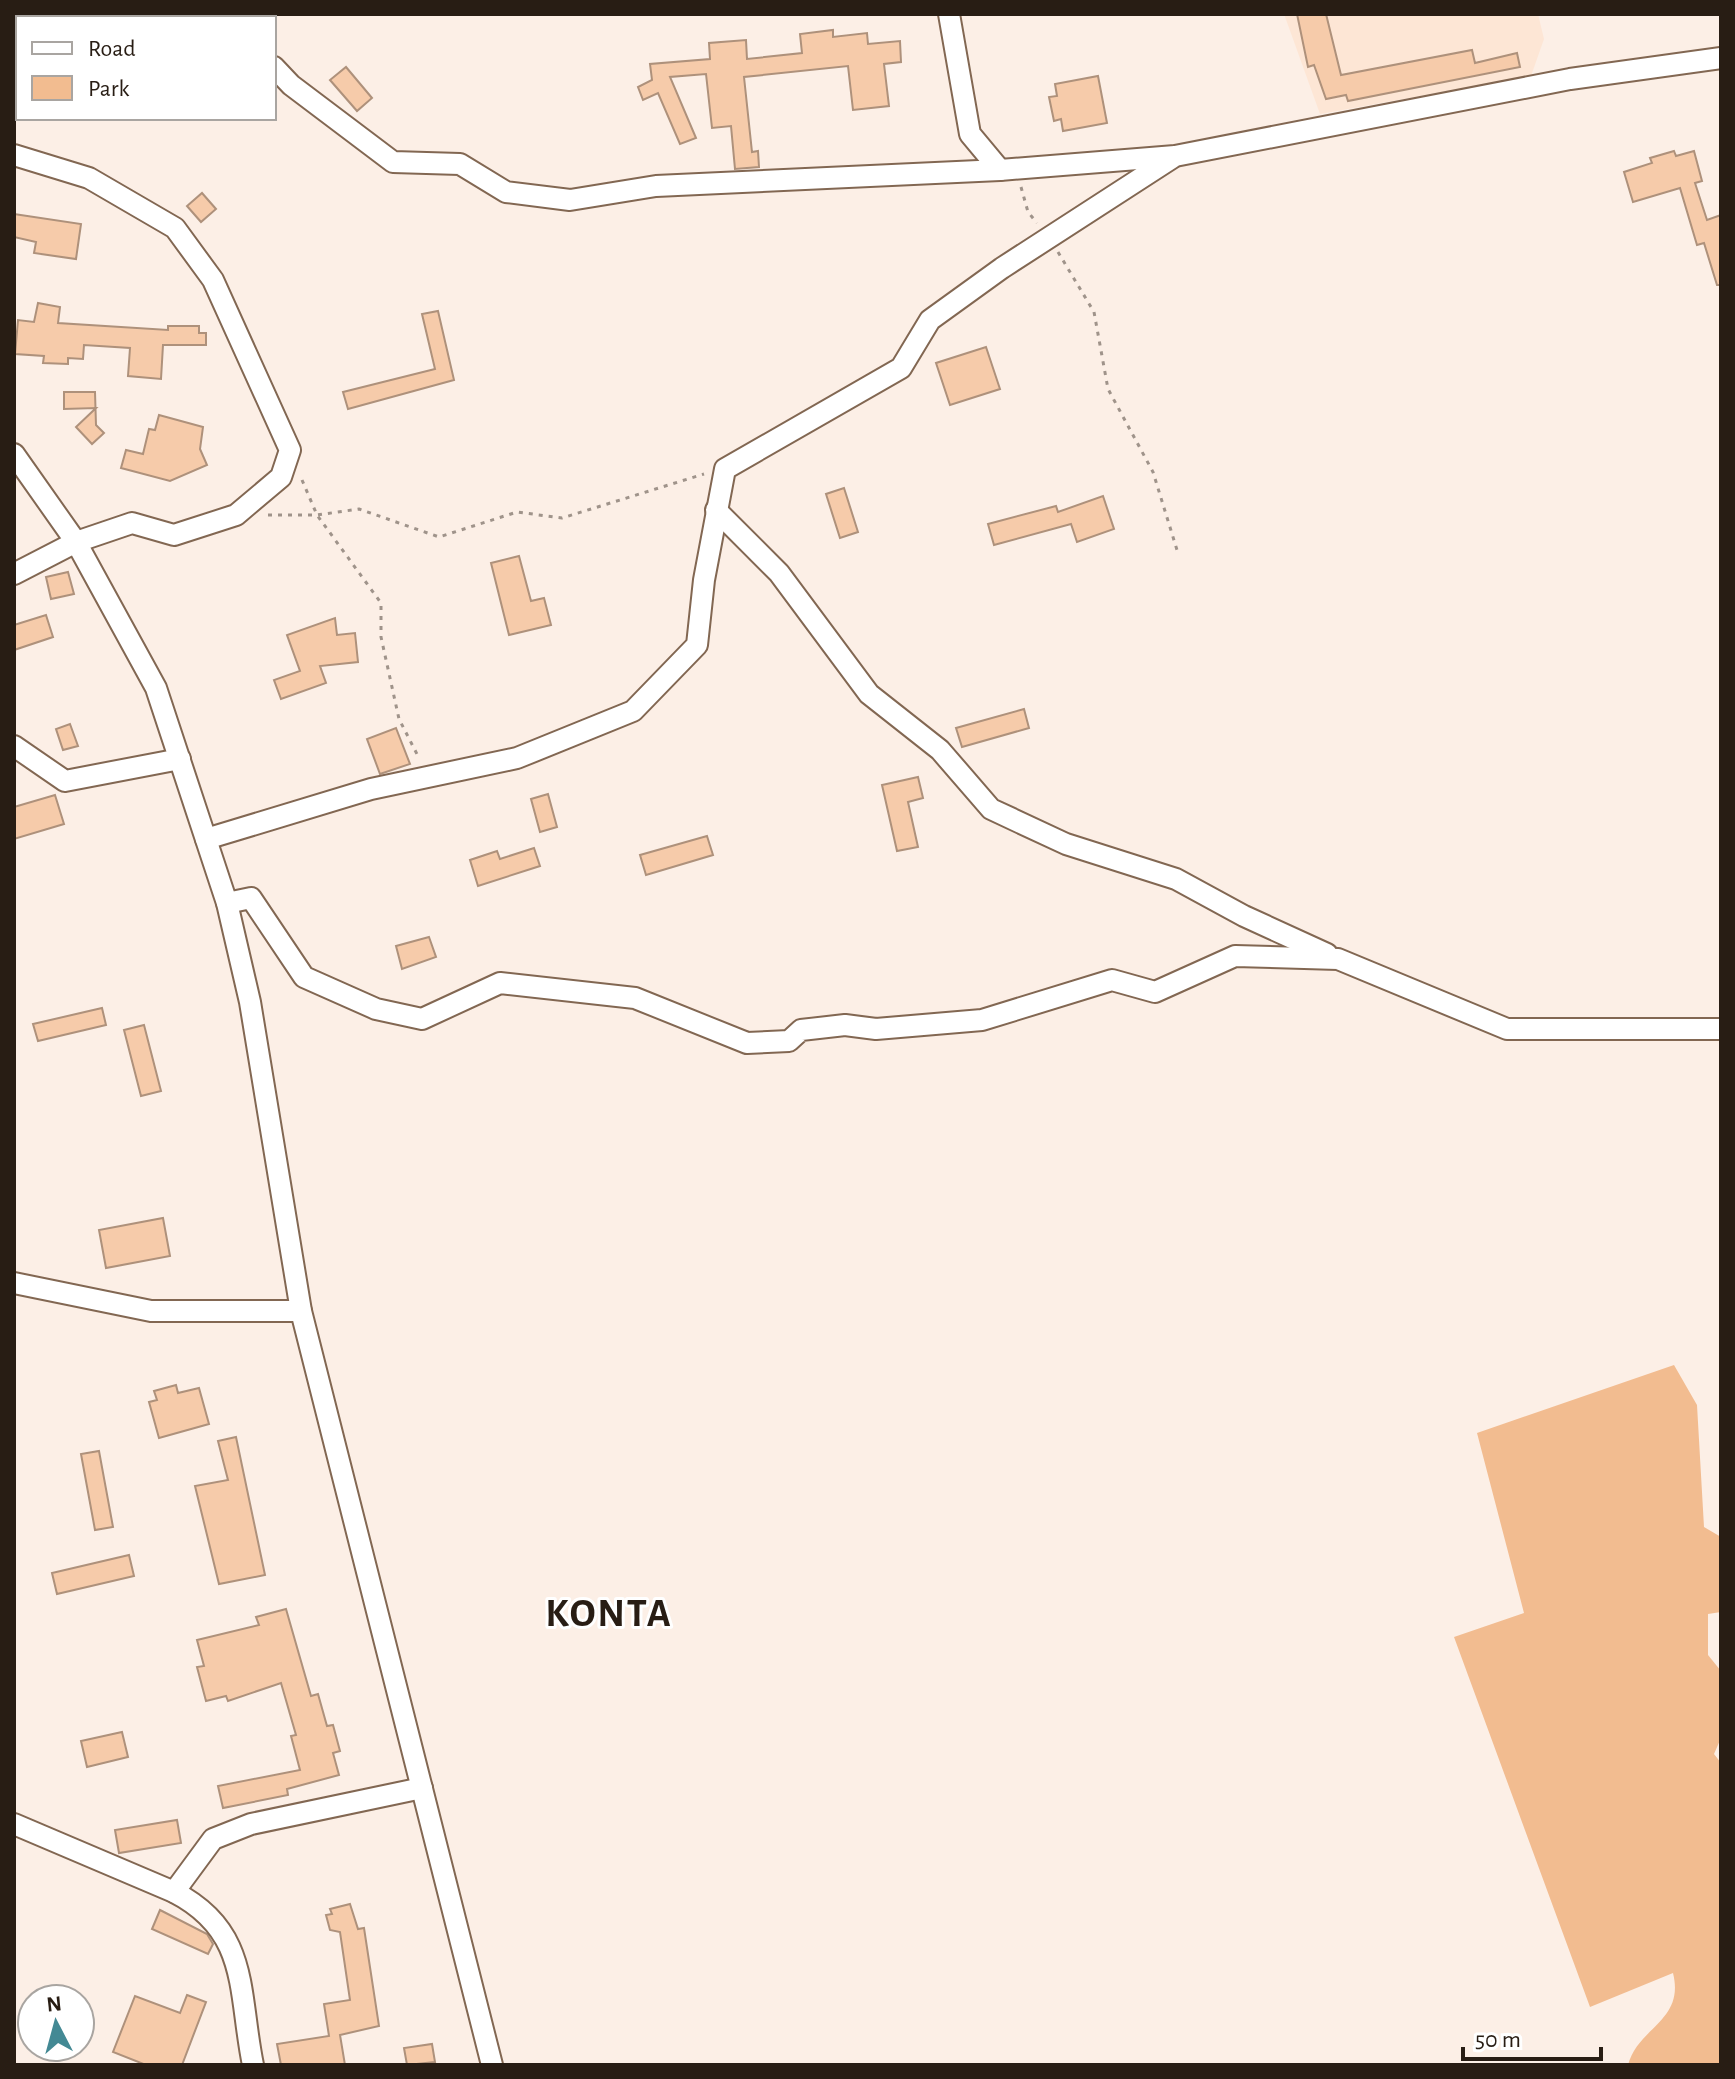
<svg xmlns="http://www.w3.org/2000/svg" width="1735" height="2079" font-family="'Alegreya Sans',sans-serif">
  <rect width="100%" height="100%" fill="#fcefe6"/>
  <path fill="#fde6d5" d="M1284,14h254l6,25 -13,37 -211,38z"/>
  <path fill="#f2bc90" d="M1674,1365l23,40 7,122 17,10v75l-13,2v41l13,16v67l-7,16 7,9v302h-93c10,-38 57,-44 45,-92l-83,34 -136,-370 70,-24 -47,-180z"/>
  <g fill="#f6cbaa" stroke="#ae917b" stroke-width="2">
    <path d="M1297,14h29l15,61 131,-25 3,13 42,-10 3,14 -172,34 -2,-6 -20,4 -12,-34 -6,2z"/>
    <path d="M833,30v7l34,-4 1,11 32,-3 1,21 -17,2 5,42 -36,4 -5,-44 -104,11 8,75 6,-1 1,16 -24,2 -4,-43 -19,2 -6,-54 -36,3 26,61 -16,6 -22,-51 -15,7 -5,-13 14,-7 -2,-16 60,-5 -1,-16 37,-3 1,19 55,-6 -2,-19z"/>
    <path d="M346,67l26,31 -15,13 -27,-31z"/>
    <path d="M1098,76l9,47 -44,8 -2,-12 -7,2 -5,-24 8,-1 -2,-12z"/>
    <path d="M1674,151l2,5 18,-5 8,30 -7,2 12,37 14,-5v70h-4l-13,-42 -7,2 -17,-57 -47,14 -9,-30 28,-9 -2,-5z"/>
    <path d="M202,193l14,16 -15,13 -14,-16z"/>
    <path d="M14,214l67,10 -5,35 -42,-6 2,-11 -22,-5z"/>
    <path d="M38,303l22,4 -2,16 110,7v-4h31v7h7v12h-43l-2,34 -33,-3 2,-28 -46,-3 -1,14 -15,-1v6l-25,-1 1,-7 -29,-2 3,-34 16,2z"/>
    <path d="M438,311l16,69 -106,29 -5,-17 92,-23 -13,-55z"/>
    <path d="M986,347l14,42 -50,16 -14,-42z"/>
    <path d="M64,392h31l1,33 8,8 -12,11 -16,-17 20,-19 -32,1z"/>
    <path d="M159,415l44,12 -3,22 7,16 -37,16 -49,-13 5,-18 17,4 6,-25 6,1z"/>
    <path d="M844,488l14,44 -18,6 -14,-44z"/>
    <path d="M1103,496l11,33 -37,13 -6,-18 -77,21 -6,-21 68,-18 2,6z"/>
    <path d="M519,556l12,45 13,-3 7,27 -42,10 -18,-72z"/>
    <path d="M68,572l6,22 -23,5 -5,-22z"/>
    <path d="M46,615l7,22 -39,13v-25z"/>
    <path d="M335,618l2,17 18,-2 3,29 -38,4 6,17 -45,16 -7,-19 26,-9 -13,-36z"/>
    <path d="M1024,709l5,19 -67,19 -6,-19z"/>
    <path d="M70,724l8,22 -15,4 -7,-21z"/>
    <path d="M396,728l14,36 -30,10 -13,-35z"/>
    <path d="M918,777l5,21 -15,4 10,45 -21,4 -15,-66z"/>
    <path d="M548,794l9,33 -17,5 -9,-33z"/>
    <path d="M55,795l9,29 -50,15v-32z"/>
    <path d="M707,836l6,19 -67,20 -6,-20z"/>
    <path d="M534,848l6,18 -62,20 -8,-26 27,-9 3,8z"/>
    <path d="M429,937l7,20 -34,12 -6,-23z"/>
    <path d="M102,1008l4,17 -68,16 -5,-17z"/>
    <path d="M144,1025l17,66 -20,5 -17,-66z"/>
    <path d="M163,1218l7,38 -64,12 -7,-38z"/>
    <path d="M176,1385l2,8 21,-5 10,36 -50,14 -10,-36 8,-2 -3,-9z"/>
    <path d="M236,1437l29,138 -46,9 -24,-98 33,-6 -10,-39z"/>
    <path d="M99,1451l14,76 -18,3 -14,-76z"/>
    <path d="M129,1555l5,21 -77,18 -5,-21z"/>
    <path d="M286,1609l25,87 7,-2 9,32 6,-1 7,26 -7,2 6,22 -52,14 1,6 -65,13 -5,-22 82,-16 -9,-34 5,-1 -15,-52 -53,18 -2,-5 -20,5 -9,-34 7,-1 -7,-26 62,-15 -3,-8z"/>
    <path d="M122,1732l6,25 -41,10 -6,-26z"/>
    <path d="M177,1820l4,23 -62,10 -4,-23z"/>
    <path d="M350,1904l8,25 6,-1 15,98 -39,9 5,30h-64l-4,-21 52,-8 -5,-32 26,-4 -10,-68 -10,-2 -4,-15 6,-1 -2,-5z"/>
    <path d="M160,1910l47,24 6,10 -5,10 -56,-25z"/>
    <path d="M187,1995l19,7 -24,63h-36l-33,-13 22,-56 45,17z"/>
    <path d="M432,2044l3,18 -28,3 -3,-17z"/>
  </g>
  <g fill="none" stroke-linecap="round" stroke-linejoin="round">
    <g stroke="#826752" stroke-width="24">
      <g id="street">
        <path d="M224,14l3,4"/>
        <path d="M949,14l21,120 30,36"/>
        <path d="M158,18l14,-4"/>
        <path d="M14,59l4,-1"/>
        <path d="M274,67l17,18 102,77 67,2 46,28 64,8 86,-14 344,-16 175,-14 395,-77 151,-21"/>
        <path d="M14,155l75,23 86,50 38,52 77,170 -9,27 -45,38 -62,20 -42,-12 -56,19 -62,32"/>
        <path d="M14,454l62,88 80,146 71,215 23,99 51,309 191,754"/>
        <path d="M716,510l63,63 90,121 71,56 51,59 75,35 110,35 68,37 83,38"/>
        <path d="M14,746l51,35 115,-22"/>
        <path d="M206,839l165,-50 146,-31 116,-47 64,-66 7,-65 21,-111 176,-101 29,-48 72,-52 170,-110"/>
        <path d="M227,903l24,-5 53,79 72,32 46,10 78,-36 135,15 112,45 42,-2 12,-11 44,-5 31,4 106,-9 130,-40 43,12 80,-36 103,3 169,70h214"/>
        <path d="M14,1283l137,28h150"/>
        <path d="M14,1824l160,68c76,39 64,100 79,173"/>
        <path d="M174,1892l39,-53 38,-15 171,-36"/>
      </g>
    </g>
    <g stroke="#9f938a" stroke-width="3" stroke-dasharray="4 6" stroke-linecap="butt">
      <path d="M1021,187l7,25 9,11"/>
      <path d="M1058,252l36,60 14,77 45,83 24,78"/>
      <path d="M302,480l15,35 64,88v34l18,82 20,39"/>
      <path d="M268,515h49l42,-6 80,28 78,-25 45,6 142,-44"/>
    </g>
    <use href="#street" stroke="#fff" stroke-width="20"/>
  </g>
  <g text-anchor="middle" stroke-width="6" stroke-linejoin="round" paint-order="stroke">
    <g font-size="40" font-weight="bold" letter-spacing="2" fill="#281d14" stroke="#fff">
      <text x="609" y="1626">KONTA</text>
    </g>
  </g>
  <rect width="1735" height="2079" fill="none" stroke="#281d14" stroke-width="32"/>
  <rect x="16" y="16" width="260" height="104" fill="#ffffff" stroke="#a9a5a1" stroke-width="2"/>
  <rect x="32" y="42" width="40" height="12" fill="#ffffff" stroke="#a9a5a1" stroke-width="2"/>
  <text x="88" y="56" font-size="24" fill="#281d14">Road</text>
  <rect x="32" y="76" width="40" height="24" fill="#f2bc90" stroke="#a9a5a1" stroke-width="2"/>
  <text x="88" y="96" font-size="24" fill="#281d14">Park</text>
  <g transform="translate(56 2023) rotate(354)"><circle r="38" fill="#ffffff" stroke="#a9a5a1" stroke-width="2"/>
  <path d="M0-6L14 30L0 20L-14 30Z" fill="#438994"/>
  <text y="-12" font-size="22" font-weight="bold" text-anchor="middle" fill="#281d14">N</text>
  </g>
  <path d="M1463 2047v12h138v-12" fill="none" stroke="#281d14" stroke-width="4"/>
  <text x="1475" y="2047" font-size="24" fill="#281d14" stroke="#ffffff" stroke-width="6" paint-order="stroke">50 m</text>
</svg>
